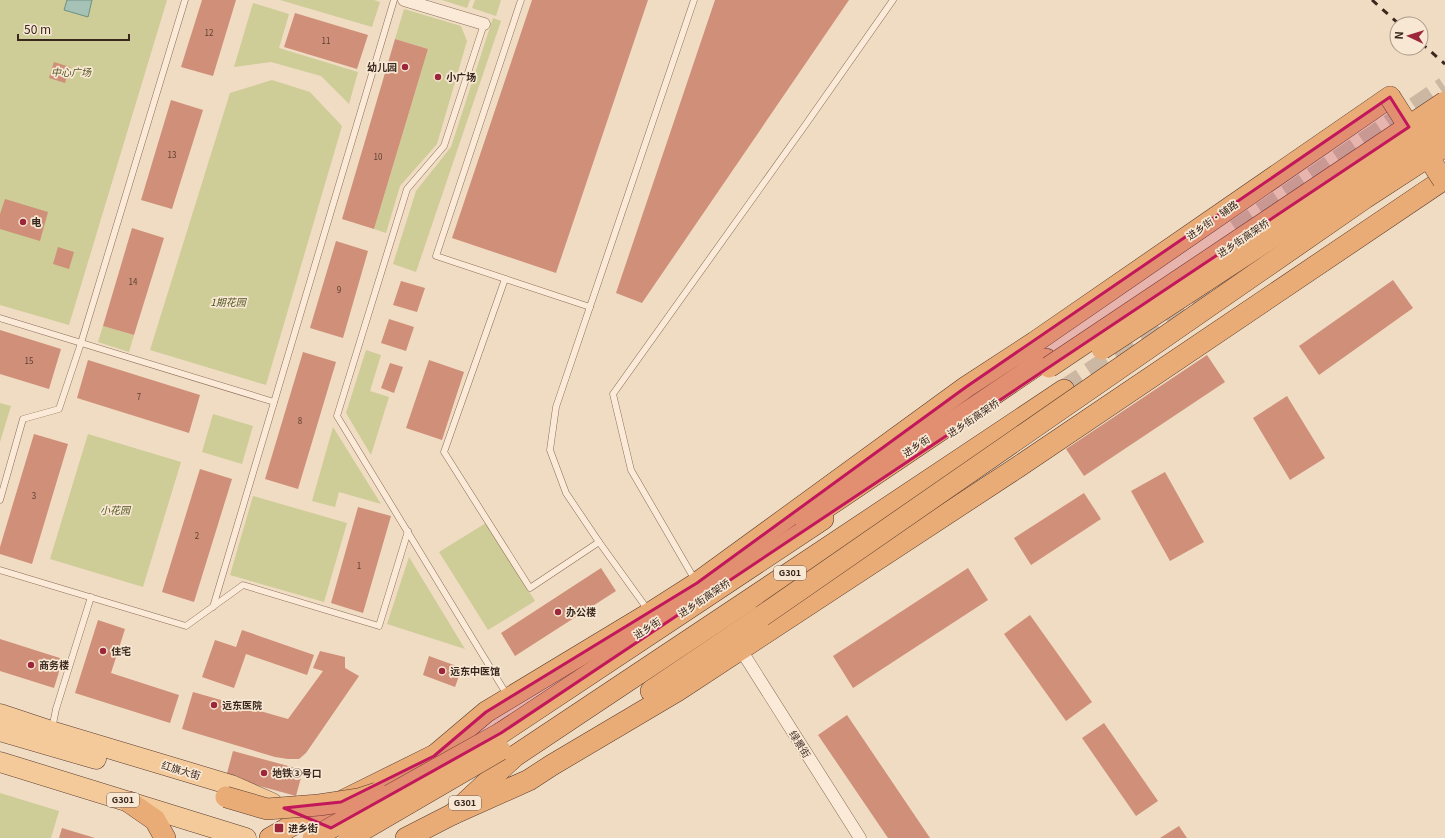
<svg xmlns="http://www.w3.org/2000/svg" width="1445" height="838" font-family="Georgia,'Noto Sans SC',serif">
  <rect width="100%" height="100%" fill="#f0dcc3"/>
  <g fill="#cecc97">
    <path d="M0,0h167l-98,325 -69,-20z"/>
    <path d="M280,0h94l6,2 -8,25z"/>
    <path d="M442,0h28l-3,8z"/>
    <path d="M475,0h26l-5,16 -24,-8z"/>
    <path d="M253,3l36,11 -10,34 79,24 -9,32 -28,-28 -50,-14 -37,5z"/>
    <path d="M404,9l57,17 6,15 -30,103 -37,42 -14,47 -12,-4 54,-180 -33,-10z"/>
    <path d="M493,18l8,3 -85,251 -23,-8 23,-73 35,-44z"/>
    <path d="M272,80l38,12 32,34 -76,259 -116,-35 80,-257z"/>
    <path d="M103,326l31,9 -5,17 -31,-10z"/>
    <path d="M366,350l15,5 -11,36 19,6 -18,58 -25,-42z"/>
    <path d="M0,403l11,3 -11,36z"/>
    <path d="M213,414l40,12 -11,38 -40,-12z"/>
    <path d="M333,427l48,77 -42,-12 -4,15 -23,-6z"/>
    <path d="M88,434l93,28 -38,125 -93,-28z"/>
    <path d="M253,496l94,27 -23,79 -94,-27z"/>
    <path d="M486,523l49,78 -47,29 -49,-78z"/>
    <path d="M409,557l56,92 -78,-25z"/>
    <path d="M0,793l59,18 -8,27h-51z"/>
  </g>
  <path fill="#a6c2b6" stroke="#6c9182" d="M67,0h25l-4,17 -24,-7z"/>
  <g fill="#cf8f78">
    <path d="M202,0h34l-23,76 -32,-9z"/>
    <path d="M532,0h116l-92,273 -104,-35z"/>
    <path d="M715,0h134l-207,303 -26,-10z"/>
    <path d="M295,13l73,22 -11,34 -73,-22z"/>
    <path d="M395,39l33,10 -54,180 -32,-10z"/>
    <path d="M54,62l16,5 -5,16 -16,-5z"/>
    <path d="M171,100l32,10 -31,99 -31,-9z"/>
    <path d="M5,199l43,13 -8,29 -40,-12v-15z"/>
    <path d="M132,228l32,10 -30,97 -31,-9z"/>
    <path d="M336,241l32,10 -25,87 -33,-10z"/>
    <path d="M58,247l16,5 -5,17 -16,-5z"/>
    <path d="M1393,280l20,28 -94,67 -20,-29z"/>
    <path d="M401,281l24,7 -8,24 -24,-7z"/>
    <path d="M389,319l25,8 -8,24 -25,-8z"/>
    <path d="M0,330l61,19 -12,40 -49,-15z"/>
    <path d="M303,352l33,10 -38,127 -33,-10z"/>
    <path d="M1207,355l18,27 -141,94 -18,-27z"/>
    <path d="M88,360l112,35 -11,38 -112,-35z"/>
    <path d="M429,360l35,12 -22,68 -36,-12z"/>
    <path d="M390,363l13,4 -9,26 -13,-5z"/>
    <path d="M1287,396l38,62 -35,22 -37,-62z"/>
    <path d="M34,434l34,10 -36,120 -32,-10v-7z"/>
    <path d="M200,469l32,10 -38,123 -32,-10z"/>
    <path d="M1165,472l39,70 -34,19 -39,-70z"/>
    <path d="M1084,493l17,26 -70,46 -17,-27z"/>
    <path d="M358,507l33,9 -28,97 -32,-10z"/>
    <path d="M601,568l15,23 -101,65 -14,-23z"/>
    <path d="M968,568l20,32 -135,88 -20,-32z"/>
    <path d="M1030,615l62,87 -26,19 -62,-87z"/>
    <path d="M98,620l27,9 -14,44 68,22 -9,28 -95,-30z"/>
    <path d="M242,630l72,25 -7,20 -61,-21 -12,34 -32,-11 13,-37 21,7z"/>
    <path d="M0,639l63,20 -9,29 -54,-17z"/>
    <path d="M320,651l25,6v11l14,8 -53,77 -7,6h-11l-13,-2 -93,-28 11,-37 95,27 35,-48 -10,-3z"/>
    <path d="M429,656l33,12 -7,19 -32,-12z"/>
    <path d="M847,715l83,123h-42l-70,-103z"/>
    <path d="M1104,723l54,78 -22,15 -54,-78z"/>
    <path d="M233,751l70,19 -7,26 -70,-19z"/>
    <path d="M1179,826l8,12h-27z"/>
    <path d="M62,828l33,10h-36z"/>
  </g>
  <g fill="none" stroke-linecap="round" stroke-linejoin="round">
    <g stroke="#ccb8a2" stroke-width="21" stroke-dasharray="21 10" stroke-linecap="butt">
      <path d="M1236,230l209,-143"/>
      <path d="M1064,390l176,-117"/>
    </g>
    <g stroke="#8b6c59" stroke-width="7">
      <g id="service">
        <path d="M521,0l-85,256 154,51"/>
        <path d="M484,24l-40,122 -37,43 -70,227 170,279"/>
        <path d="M505,279l-61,173 86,136 69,-46"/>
        <path d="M0,318l274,84"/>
        <path d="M0,500l23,-81 36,-10 22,-66 104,-343"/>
        <path d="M0,570l186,56 57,-41 136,41 29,-95"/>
        <path d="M695,580l-64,-110 -18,-76 193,-270 87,-124"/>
        <path d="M213,607l181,-607"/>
        <path d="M648,610l-49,-68 -33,-49 -16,-43 6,-43 138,-407"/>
        <path d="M52,729l4,-20 35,-112"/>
      </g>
    </g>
    <g stroke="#8b6c59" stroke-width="13">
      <g id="minor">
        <path d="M404,0l80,24"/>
        <path d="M741,650l119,188"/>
      </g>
    </g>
    <g stroke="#583b2e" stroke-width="21">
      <g id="primary">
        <path d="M0,714l51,17 180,54 41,18"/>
        <path d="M0,731l96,28"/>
        <path d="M0,762l246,76"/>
      </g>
    </g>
    <g stroke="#583b2e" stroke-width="22">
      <g id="trunk">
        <path d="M806,521l240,-162"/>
        <path d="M651,691l111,-75"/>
        <path d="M501,733l322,-214"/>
        <path d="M434,756l52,-44 164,-99 47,-30 269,-196 69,-45 355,-245"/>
        <path d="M129,802l26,18 10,18"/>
        <path d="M453,814l76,-34 23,-15 125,-74 341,-224 425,-287"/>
        <path d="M270,838l35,-20 19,-8 123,-61"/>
        <path d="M406,838l47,-24 62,-58 549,-366"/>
      </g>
    </g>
    <use href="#service" stroke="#faead7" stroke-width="6"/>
    <use href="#minor" stroke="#faead7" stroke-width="12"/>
    <use href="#primary" stroke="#f4ca9a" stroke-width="20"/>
    <use href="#trunk" stroke="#eaac76" stroke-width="21"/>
    <g stroke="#3a271e" stroke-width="3" stroke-dasharray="7 7" stroke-linecap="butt">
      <path d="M1372,0l27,24"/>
      <path d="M1421,43l24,21"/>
    </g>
    <g stroke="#583b2e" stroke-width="22" stroke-linecap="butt">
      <g id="trunk-bridge">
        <path d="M1390,97l53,83"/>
        <path d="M1102,349l343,-225"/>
        <path d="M1049,367l396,-265"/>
        <path d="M762,616l603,-418 80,-52"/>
        <path d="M226,797l41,12 52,-4 40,-6 18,-6"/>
        <path d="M313,838l188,-105"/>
        <path d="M349,838l151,-88"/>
      </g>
    </g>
    <use href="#trunk-bridge" stroke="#eaac76" stroke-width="21"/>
  </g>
  <path fill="#c2185b" fill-opacity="0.2" stroke="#c2185b" stroke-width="3" stroke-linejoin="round" d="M1390,97l19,30 -908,606 -170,95 -47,-20 57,-6 93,-46 52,-44 211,-129 269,-196z"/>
  <g fill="#9c273a" stroke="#f7e7d3" stroke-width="1.5">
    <circle cx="405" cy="67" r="4"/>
    <circle cx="438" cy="77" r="4"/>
    <circle cx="23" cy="222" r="4"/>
    <circle cx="558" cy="612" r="4"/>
    <circle cx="103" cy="651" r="4"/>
    <circle cx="31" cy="665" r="4"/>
    <circle cx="442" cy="671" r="4"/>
    <circle cx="214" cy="705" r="4"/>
    <circle cx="264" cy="773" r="4"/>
    <rect x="274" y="823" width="10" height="10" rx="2"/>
  </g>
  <g text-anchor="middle" stroke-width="3.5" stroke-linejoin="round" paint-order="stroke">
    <g font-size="8" fill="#5f4134">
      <text x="209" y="36">12</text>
      <text x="326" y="44">11</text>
      <text x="172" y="158">13</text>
      <text x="378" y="160">10</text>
      <text x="133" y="285">14</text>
      <text x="339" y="293">9</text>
      <text x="29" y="364">15</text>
      <text x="139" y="400">7</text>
      <text x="300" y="424">8</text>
      <text x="34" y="499">3</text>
      <text x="197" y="539">2</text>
      <text x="359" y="569">1</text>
    </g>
    <g fill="#f7e7d3" stroke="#736154" stroke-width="1">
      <rect x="774" y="566" width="32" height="14" rx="3"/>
      <rect x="107" y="793" width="32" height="14" rx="3"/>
      <rect x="449" y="796" width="32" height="14" rx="3"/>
    </g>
    <g font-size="9" font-weight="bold" fill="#3a271e">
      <text x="790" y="576">G301</text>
      <text x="123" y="803">G301</text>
      <text x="465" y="806">G301</text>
    </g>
    <g font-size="10" font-weight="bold" fill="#3a271e" stroke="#f7e7d3" text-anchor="start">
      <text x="397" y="71" text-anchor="end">幼儿园</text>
      <text x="446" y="81">小广场</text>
      <text x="31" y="226">电</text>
      <text x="566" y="616">办公楼</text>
      <text x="111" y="655">住宅</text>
      <text x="39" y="669">商务楼</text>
      <text x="450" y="675">远东中医馆</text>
      <text x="222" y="709">远东医院</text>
      <text x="272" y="777">地铁③号口</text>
      <text x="288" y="832">进乡街</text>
    </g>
    <g font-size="10" font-style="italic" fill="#525724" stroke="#f7e7d3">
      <text x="71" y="76">中心广场</text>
      <text x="228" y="306">1期花园</text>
      <text x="115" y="514">小花园</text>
    </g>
    <g font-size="10" fill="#3a271e" stroke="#f7e7d3">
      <text transform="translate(1212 220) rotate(-35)" y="4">进乡街•辅路</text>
      <text transform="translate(1243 238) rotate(-34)" y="4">进乡街高架桥</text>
      <text transform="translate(973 418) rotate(-34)" y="4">进乡街高架桥</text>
      <text transform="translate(916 446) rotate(-34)" y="4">进乡街</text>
      <text transform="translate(704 598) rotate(-34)" y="4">进乡街高架桥</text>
      <text transform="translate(647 628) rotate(-33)" y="4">进乡街</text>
      <text transform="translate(800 744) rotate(58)" y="4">绿景街</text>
      <text transform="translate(181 770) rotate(17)" y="4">红旗大街</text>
    </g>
  </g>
  <g transform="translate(1409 36) rotate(274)"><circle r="19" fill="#f7e7d3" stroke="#ab9a8b"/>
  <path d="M0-3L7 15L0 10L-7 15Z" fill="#9c273a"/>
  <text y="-6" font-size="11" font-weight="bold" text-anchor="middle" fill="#3a271e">N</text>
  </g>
  <path d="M18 34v6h111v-6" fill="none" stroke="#3a271e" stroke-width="2"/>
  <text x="24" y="34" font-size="12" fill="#3a271e" stroke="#f7e7d3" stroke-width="3" paint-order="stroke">50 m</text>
</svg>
